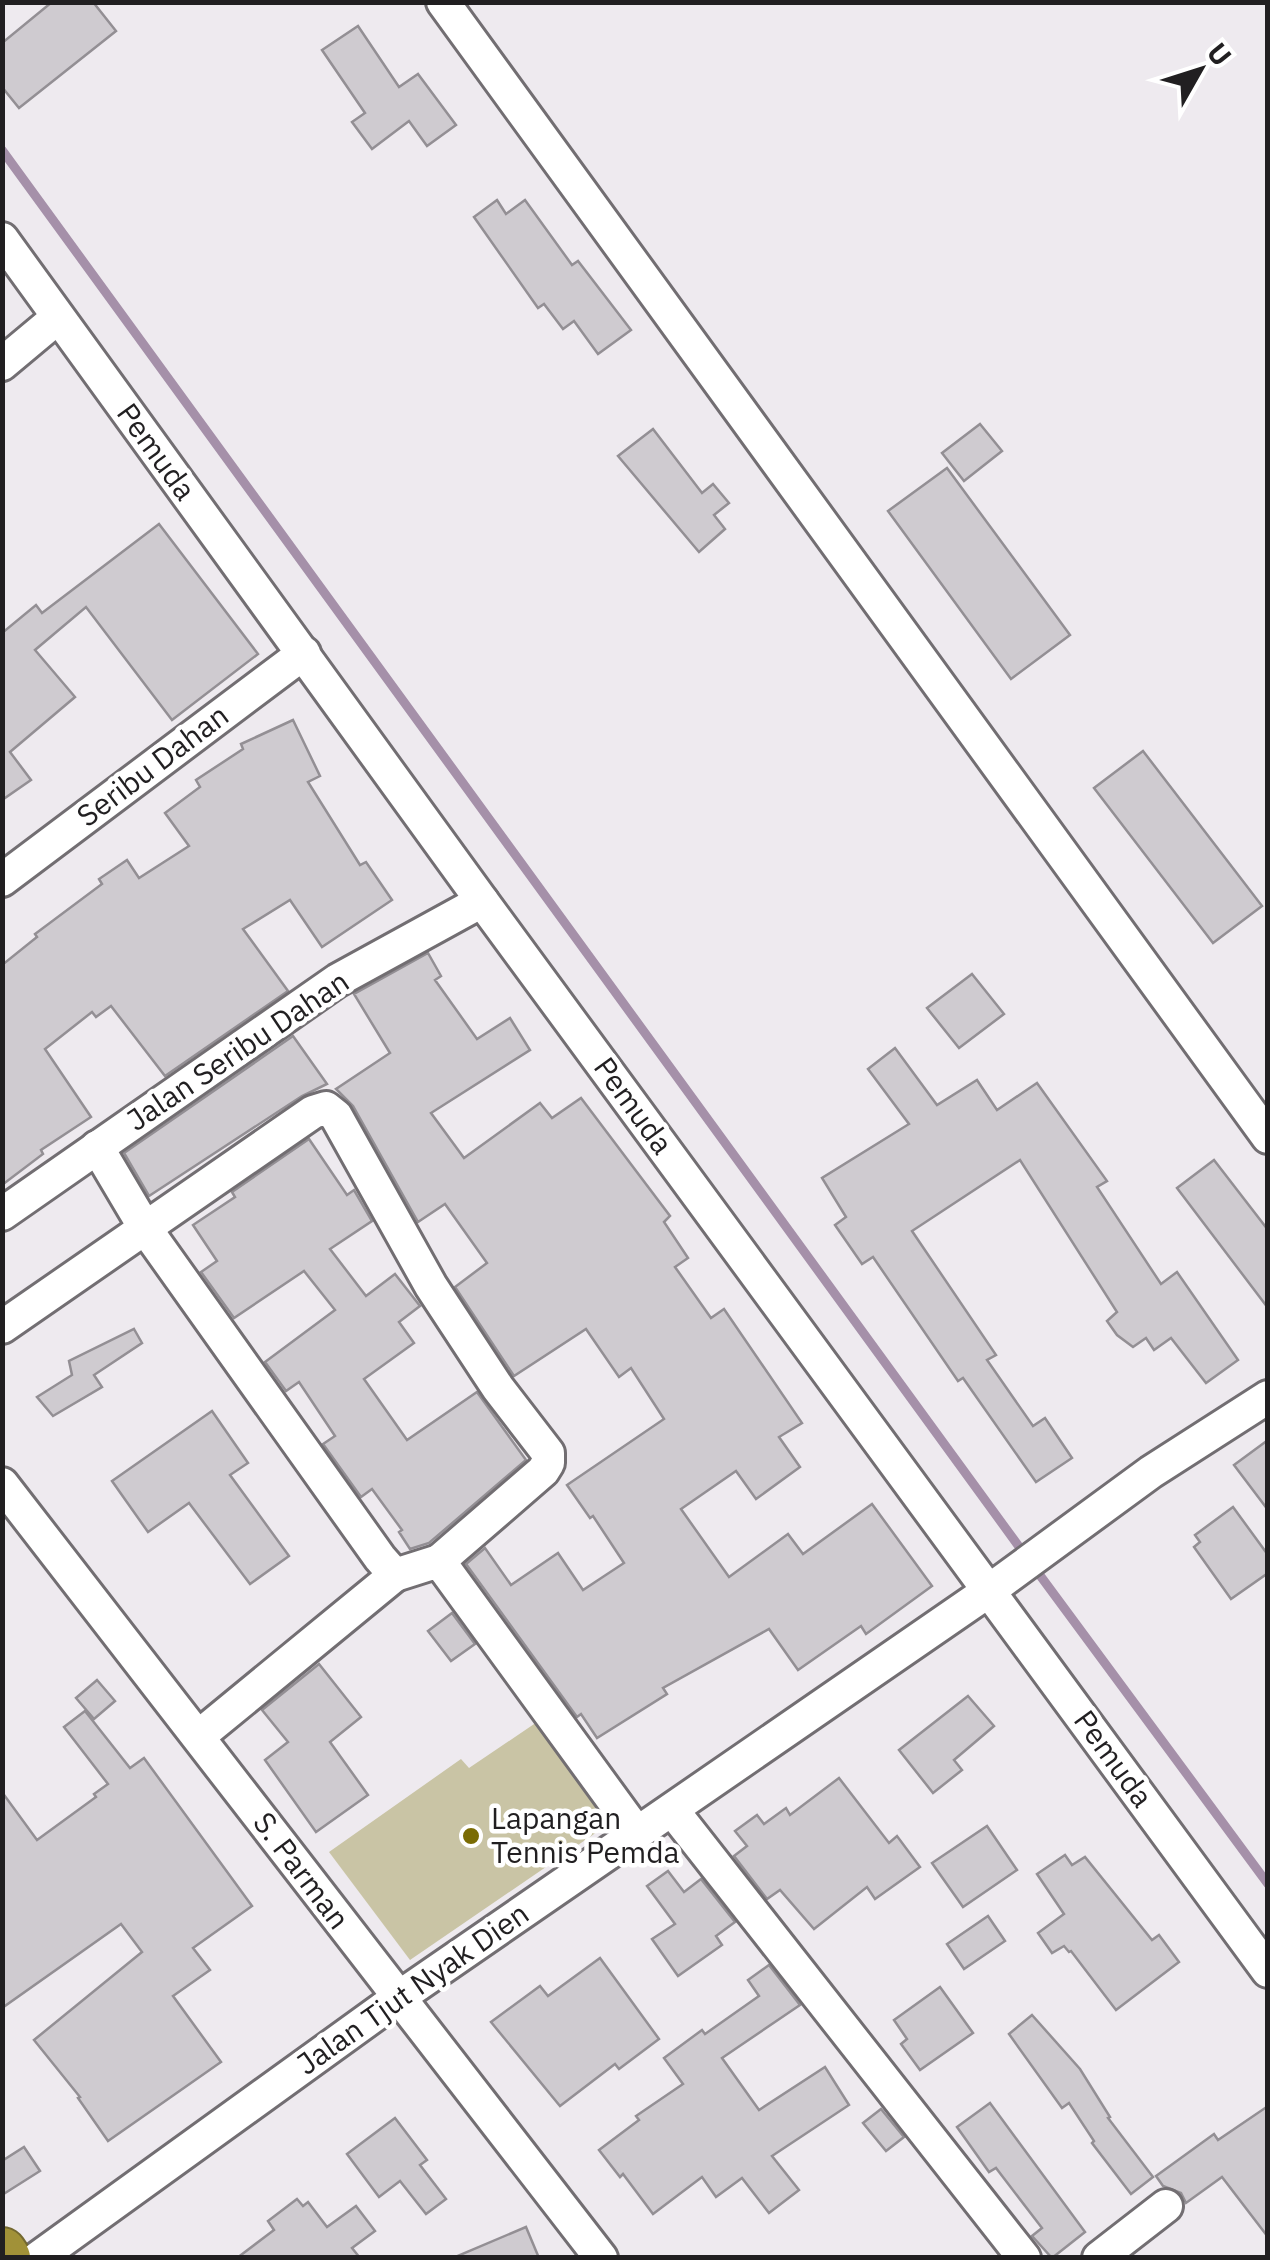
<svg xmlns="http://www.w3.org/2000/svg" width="1270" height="2260" font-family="'IBM Plex Sans',sans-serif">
  <rect width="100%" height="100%" fill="#eeeaef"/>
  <path fill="#c9c4a5" d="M540,1720l73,101 -203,139 -81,-108 132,-93 8,9z"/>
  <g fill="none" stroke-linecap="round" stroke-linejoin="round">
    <g stroke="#a590a9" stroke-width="9">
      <path d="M2,150l1018,1398"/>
      <path d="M1039,1574l229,310"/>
    </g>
  </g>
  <g fill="#cfcbd0" stroke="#938f94" stroke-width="2.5">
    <path d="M52,2h41l23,29 -97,77 -17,-21v-44z"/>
    <path d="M358,26l41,61 19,-13 38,51 -29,21 -18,-25 -37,28 -20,-27 13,-9 -43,-63z"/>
    <path d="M497,200l9,14 19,-14 47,65 6,-4 53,69 -33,24 -24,-33 -11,8 -19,-25 -6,4 -64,-91z"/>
    <path d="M980,424l22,27 -38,30 -22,-28z"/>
    <path d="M653,429l49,64 11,-9 16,19 -15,12 11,14 -26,23 -81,-96z"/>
    <path d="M947,468l123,167 -59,44 -123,-168z"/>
    <path d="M159,524l99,130 -86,66 -86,-113 -51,43 40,47 -65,55 21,28 -29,20v-167l34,-28 6,8z"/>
    <path d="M293,720l27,56 -12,6 52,83 6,-3 26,38 -70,47 -32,-47 -47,29 45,62 -123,85 -54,-70 -15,11 -4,-5 -47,37 46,68 -50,33 2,4 -41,31v-220l35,-28 -2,-3 67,-50 -3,-5 28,-19 12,18 50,-32 -24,-33 35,-26 -4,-7 47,-31 -2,-5z"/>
    <path d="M1143,751l119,155 -49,37 -119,-155z"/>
    <path d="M428,953l13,23 -6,4 42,59 33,-21 20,32 -99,63 33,45 76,-55 12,15 29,-20 89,118 -6,6 24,36 -13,9 36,51 13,-9 78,114 -23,14 21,30 -44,32 -20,-28 -55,38 48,68 59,-43 15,20 69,-50 60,82 -66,48 -5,-8 -63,44 -29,-41 -106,59 4,6 -70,44 -16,-24 -4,3 -111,-153 19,-16 26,37 47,-32 25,37 41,-27 -31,-47 -3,2 -23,-33 97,-66 -33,-51 -12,9 -33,-48 -72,47 -59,-89 32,-24 -42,-59 -27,18 -65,-116 -17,-17 54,-36 -36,-59z"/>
    <path d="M972,974l32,40 -45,34 -32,-40z"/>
    <path d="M293,1036l34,48 -25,12 -153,100 -25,-43z"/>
    <path d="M895,1048l42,57 40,-25 20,30 40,-27 70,98 -10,6 64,97 16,-12 61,88 -32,23 -35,-45 -17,12 -8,-12 -13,9 -16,-12 -10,-14 10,-9 -97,-152 -108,71 84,124 -9,5 46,66 12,-8 27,40 -36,24 -73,-104 -5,3 -85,-124 -11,7 -27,-39 11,-8 -24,-39 87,-54 -41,-55z"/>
    <path d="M309,1139l38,56 7,-5 18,31 -42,28 36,47 29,-22 25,32 -21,16 15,21 -50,36 43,61 70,-48 49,68 -97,83 -19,6 -11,-17 3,-2 -30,-41 -11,8 -38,-53 12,-8 -36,-54 -13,9 -21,-29 70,-52 -31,-39 -70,47 -33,-46 16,-11 -24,-36 42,-28 -3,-5z"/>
    <path d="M1214,1160l54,70v78l-91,-120z"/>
    <path d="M134,1329l8,14 -48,32 8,12 -49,29 -16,-19 35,-22 -3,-14z"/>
    <path d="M212,1411l36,52 -18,12 59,81 -39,28 -61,-81 -41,29 -36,-51z"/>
    <path d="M1268,1440v70l-34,-45z"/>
    <path d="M1233,1507l35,48v18l-37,26 -37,-52 6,-5 -5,-7z"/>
    <path d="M452,1613l23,31 -24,17 -23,-30z"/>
    <path d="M319,1664l42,53 -31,25 38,53 -52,37 -51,-72 23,-18 -26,-32z"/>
    <path d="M97,1680l18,21 -21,18 -18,-21z"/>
    <path d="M968,1696l26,30 -40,34 8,10 -29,23 -34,-43z"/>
    <path d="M85,1711l45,57 14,-10 108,148 -59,42 17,22 -37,26 48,66 -113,79 -30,-43 2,-1 -46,-57 108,-88 -21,-28 -119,84v-216l35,48 59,-43 -2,-3 14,-10 -44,-57z"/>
    <path d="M839,1778l50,65 8,-7 23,31 -45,32 -8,-12 -53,42 -34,-39 -13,9 -33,-43 13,-10 -12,-15 22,-16 7,9 22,-16 4,7z"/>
    <path d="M987,1826l30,44 -54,37 -31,-44z"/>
    <path d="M1065,1855l7,10 13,-8 67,83 7,-5 20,27 -63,48 -45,-59 -2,1 -5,-6 -12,7 -14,-20 26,-19 -27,-40z"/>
    <path d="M668,1871l16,21 17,-13 34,43 -19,14 6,9 -44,31 -26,-37 23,-15 -28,-38z"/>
    <path d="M988,1916l17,25 -41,28 -17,-25z"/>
    <path d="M600,1958l59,81 -40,30 -4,-5 -55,42 -69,-84 49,-36 8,10z"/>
    <path d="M769,1965l31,40 -78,53 37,52 66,-43 24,38 -77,51 27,34 -30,23 -27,-35 -26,19 -14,-20 -49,37 -30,-40 -3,3 -21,-27 40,-30 -3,-4 47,-32 -19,-26 38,-28 3,4 54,-38 -11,-16z"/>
    <path d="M940,1987l33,46 -53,37 -19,-26 6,-5 -13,-19z"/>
    <path d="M1032,2015l48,54 30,48 -2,1 45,59 -22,17 -39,-51 2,-2 -25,-38 -7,5 -53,-74z"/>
    <path d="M990,2103l95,129 -33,26 -20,-22 10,-8 -46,-60 -7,4 -32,-45z"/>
    <path d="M1268,2106v131l-46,-60 -36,26 -5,-10 -18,-7 -7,-10 58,-42 4,6z"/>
    <path d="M881,2109l23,28 -18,14 -23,-28z"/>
    <path d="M395,2118l32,42 -7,5 26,34 -20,15 -26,-33 -21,16 -32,-43z"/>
    <path d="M24,2147l16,24 -38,24v-34z"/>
    <path d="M297,2199l6,7 5,-4 19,25 29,-21 19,25 -23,17 8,10h-123l37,-28 -6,-9z"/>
    <path d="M526,2227l13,31h-84v-1z"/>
  </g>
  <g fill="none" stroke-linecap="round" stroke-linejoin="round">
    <g stroke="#726e72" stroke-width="38">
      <g id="minor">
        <path d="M443,2l825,1135"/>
        <path d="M2,239l480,662 786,1070"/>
        <path d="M2,364l55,-46"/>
        <path d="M2,880l302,-227"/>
        <path d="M97,1147l48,81 235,330 15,17 44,-14 198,272"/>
        <path d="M2,1214l336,-234 144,-79"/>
        <path d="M2,1327l311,-215 13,-4 10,8 95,170 67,102 50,65v10l-5,8 -104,90"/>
        <path d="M2,1484l599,774"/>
        <path d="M199,1736l196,-161"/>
        <path d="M673,1811l351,447"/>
        <path d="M38,2258l360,-260 592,-408 161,-118 117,-75"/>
        <path d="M1099,2258l67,-52"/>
      </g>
    </g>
    <g stroke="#746930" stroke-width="52">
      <path id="highway" d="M2,2252l4,6"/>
    </g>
    <use href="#minor" stroke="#fff" stroke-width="32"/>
    <use href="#highway" stroke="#a19138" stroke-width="48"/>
  </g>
  <circle fill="#7a6b03" stroke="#fff" stroke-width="4" cx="471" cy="1836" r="10"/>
  <g text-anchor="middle" stroke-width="9" stroke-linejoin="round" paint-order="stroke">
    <g font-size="30" fill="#211f21" stroke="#fff">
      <text transform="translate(156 452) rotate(54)" y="10">Pemuda</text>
      <text transform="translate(153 766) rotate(-37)" y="10">Seribu Dahan</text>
      <text transform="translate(238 1051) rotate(-34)" y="10">Jalan Seribu Dahan</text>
      <text transform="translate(633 1106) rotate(54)" y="10">Pemuda</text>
      <text transform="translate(1113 1759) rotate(54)" y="10">Pemuda</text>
      <text transform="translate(301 1871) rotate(53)" y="10">S. Parman</text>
      <text transform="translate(413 1989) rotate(-35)" y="10">Jalan Tjut Nyak Dien</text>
    </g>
    <g font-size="30" fill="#211f21" stroke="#fff" text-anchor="start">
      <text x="491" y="1829">Lapangan<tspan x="491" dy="34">Tennis Pemda</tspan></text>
    </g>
  </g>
  <rect width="1270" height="2260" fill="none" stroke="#211f21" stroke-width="10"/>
  <g transform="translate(1200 70) rotate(51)" stroke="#ffffff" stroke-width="8" paint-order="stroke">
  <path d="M0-8L18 38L0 25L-18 38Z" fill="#211f21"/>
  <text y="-15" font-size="28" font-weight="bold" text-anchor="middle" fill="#211f21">U</text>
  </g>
</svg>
